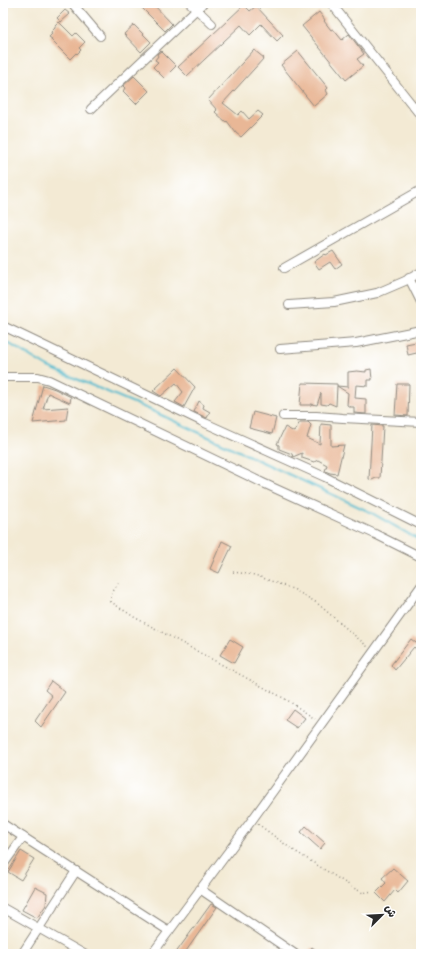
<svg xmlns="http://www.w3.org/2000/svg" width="424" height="957" font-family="Pangolin,'Playpen Sans Arabic',sans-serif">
  <rect width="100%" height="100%" fill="#fff"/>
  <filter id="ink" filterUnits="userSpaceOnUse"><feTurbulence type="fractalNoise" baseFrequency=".025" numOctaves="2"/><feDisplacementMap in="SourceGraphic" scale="8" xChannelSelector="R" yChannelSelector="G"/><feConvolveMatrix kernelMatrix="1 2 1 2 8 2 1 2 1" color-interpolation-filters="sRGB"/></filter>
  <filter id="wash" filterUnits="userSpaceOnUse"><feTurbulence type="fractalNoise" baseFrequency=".012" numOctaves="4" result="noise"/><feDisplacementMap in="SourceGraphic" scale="16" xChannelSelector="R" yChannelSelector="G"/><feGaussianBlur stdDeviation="0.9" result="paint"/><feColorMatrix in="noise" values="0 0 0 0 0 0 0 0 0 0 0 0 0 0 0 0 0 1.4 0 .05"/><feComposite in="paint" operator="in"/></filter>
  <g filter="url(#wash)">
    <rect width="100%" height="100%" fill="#f3ead4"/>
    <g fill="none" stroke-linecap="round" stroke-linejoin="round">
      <path stroke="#52bbcf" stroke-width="2" d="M3,340l45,27 100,42 222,103 51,29"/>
    </g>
    <g id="blocks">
      <g fill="#e9b796">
        <path d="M137,3h15l20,21 -7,7z"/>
        <path d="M244,5l6,6 6,-5 27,29 -6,6 -16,-17 -11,11 -9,-10 -54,51 -9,-9z"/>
        <path d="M65,10l5,4 -9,8 -4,-4z"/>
        <path d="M319,12l6,8 -1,1 7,9 2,-1 9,11 7,-6 15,20 -7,5 6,7 -17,14 -44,-54z"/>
        <path d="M59,22l14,14 3,-3 9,9 -6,6 2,2 -4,4 -1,-1 -6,6 -19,-19 1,-1 -3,-2 3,-3 -1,-2 4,-4v-2z"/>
        <path d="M134,25l17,17 -10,10 -17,-18z"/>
        <path d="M254,50l10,8 -41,45 15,12 4,-4 7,8 9,-8 5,4 -22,22 -5,-4 -9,-12 -1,1 -11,-10 2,-2 -9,-10z"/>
        <path d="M161,51l15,15 -12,12 -11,-11 5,-5 -3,-2 3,-4 -1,-2z"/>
        <path d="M298,51l30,37 -2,2 2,4 -14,12 -33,-41z"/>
        <path d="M134,76l15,15 -13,13 -13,-13 2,-3 -2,-2z"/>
        <path d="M333,251l9,13 -7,5 -5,-7 -11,7 -5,-7 11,-8 1,1z"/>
        <path d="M421,341v11l-13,3 -2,-11z"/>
        <path d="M177,368l18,19 -11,20 -9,-5 8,-10 -7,-9 -15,13 -8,-5z"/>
        <path d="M371,369l1,11h-4v6l-12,-1 -1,13 11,1v15l-12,-1v-6h-4l-3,-2 1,-12 -11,-7 -1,20 -7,-3 -2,2 -6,-1v-11l-4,12 -6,-1v1h-11l2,-22 35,1v2l11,1v-15l9,-1 9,1v-2z"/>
        <path d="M397,384h12l-1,32 -13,-1z"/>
        <path d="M43,385l12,4 16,8 -1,6 -22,-10 -5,16 25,-2 -2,13 -33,3z"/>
        <path d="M199,401l5,4 -1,3 7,4 -3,6 -13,-6z"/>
        <path d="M253,412l23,6 -4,16 -23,-6z"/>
        <path d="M300,422h8l3,3 -4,13 13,6 1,-20 10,1v21l13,-1 -7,29 -7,-1 -5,-2 2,-6 -9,-5 -4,2 -12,-4v-5l-9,4 -1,-3 -13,-5v-4l-2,-1 8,-17 9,5z"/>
        <path d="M372,425l11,1 -3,52h-4l-4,2 -3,-1z"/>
        <path d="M222,541l10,5 -13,27 -9,-4z"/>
        <path d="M230,639l13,8 -9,16 -14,-8z"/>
        <path d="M411,639l5,4 2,-1 3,2v10l-7,-7 -19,23 -4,-5z"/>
        <path d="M51,681l14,11 -24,35 -6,-6 17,-25 -7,-6z"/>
        <path d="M293,709l12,9 -8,10 -12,-8z"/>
        <path d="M306,826l19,17 -5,6 -19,-17z"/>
        <path d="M21,851l13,8 -13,21 -13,-8z"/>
        <path d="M393,868l15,13 -10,12 -3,-3 -10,12 -9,-9 10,-10 -4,-5z"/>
        <path d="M35,887l12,6 -1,12 -9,13 -15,-8z"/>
        <path d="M211,904l6,3 -33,47h-9z"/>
        <path d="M312,947l9,7h-15z"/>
      </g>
    </g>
  </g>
  <g filter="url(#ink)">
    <use href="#blocks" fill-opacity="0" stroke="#8f8a80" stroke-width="1"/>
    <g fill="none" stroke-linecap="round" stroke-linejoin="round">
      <g stroke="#8f8a80" stroke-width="10">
        <g id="minor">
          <path d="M72,3l28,33"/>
          <path d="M190,3l22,21"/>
          <path d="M331,3l90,113"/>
          <path d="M91,109l112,-106"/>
          <path d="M284,268l137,-78"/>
          <path d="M409,278l12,24"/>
          <path d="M289,305l45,-3 43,-9 28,-12 16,-9"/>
          <path d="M3,326l202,97 120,54 96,48"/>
          <path d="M280,349l76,-6 65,-13"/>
          <path d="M3,377h35l11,3 214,103 112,51 46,23"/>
          <path d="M283,416h33l27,2 78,4"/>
          <path d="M3,824l166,107"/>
          <path d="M3,865l20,-28"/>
          <path d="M200,889l95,65"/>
          <path d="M3,908l81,46"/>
          <path d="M22,954l54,-83"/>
          <path d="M152,954l100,-134 169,-234"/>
        </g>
      </g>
      <g stroke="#8f8a80" stroke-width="1.5" stroke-dasharray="1 3" stroke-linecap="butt">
        <path d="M233,572l22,3 40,15 22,13 51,44"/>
        <path d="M118,583l-7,12v7l23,15 153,83 28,19"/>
        <path d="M258,824l32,24 62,39 11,6 9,-2"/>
      </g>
      <use href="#minor" stroke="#fff" stroke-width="8"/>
    </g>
  </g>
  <rect width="424" height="957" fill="none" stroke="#fff" stroke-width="16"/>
  <g transform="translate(382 915) rotate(66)" stroke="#ffffff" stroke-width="3" paint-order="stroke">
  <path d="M0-3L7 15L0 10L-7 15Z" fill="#2b2b2b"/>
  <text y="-6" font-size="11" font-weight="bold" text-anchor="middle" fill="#2b2b2b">ش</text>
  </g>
</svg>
